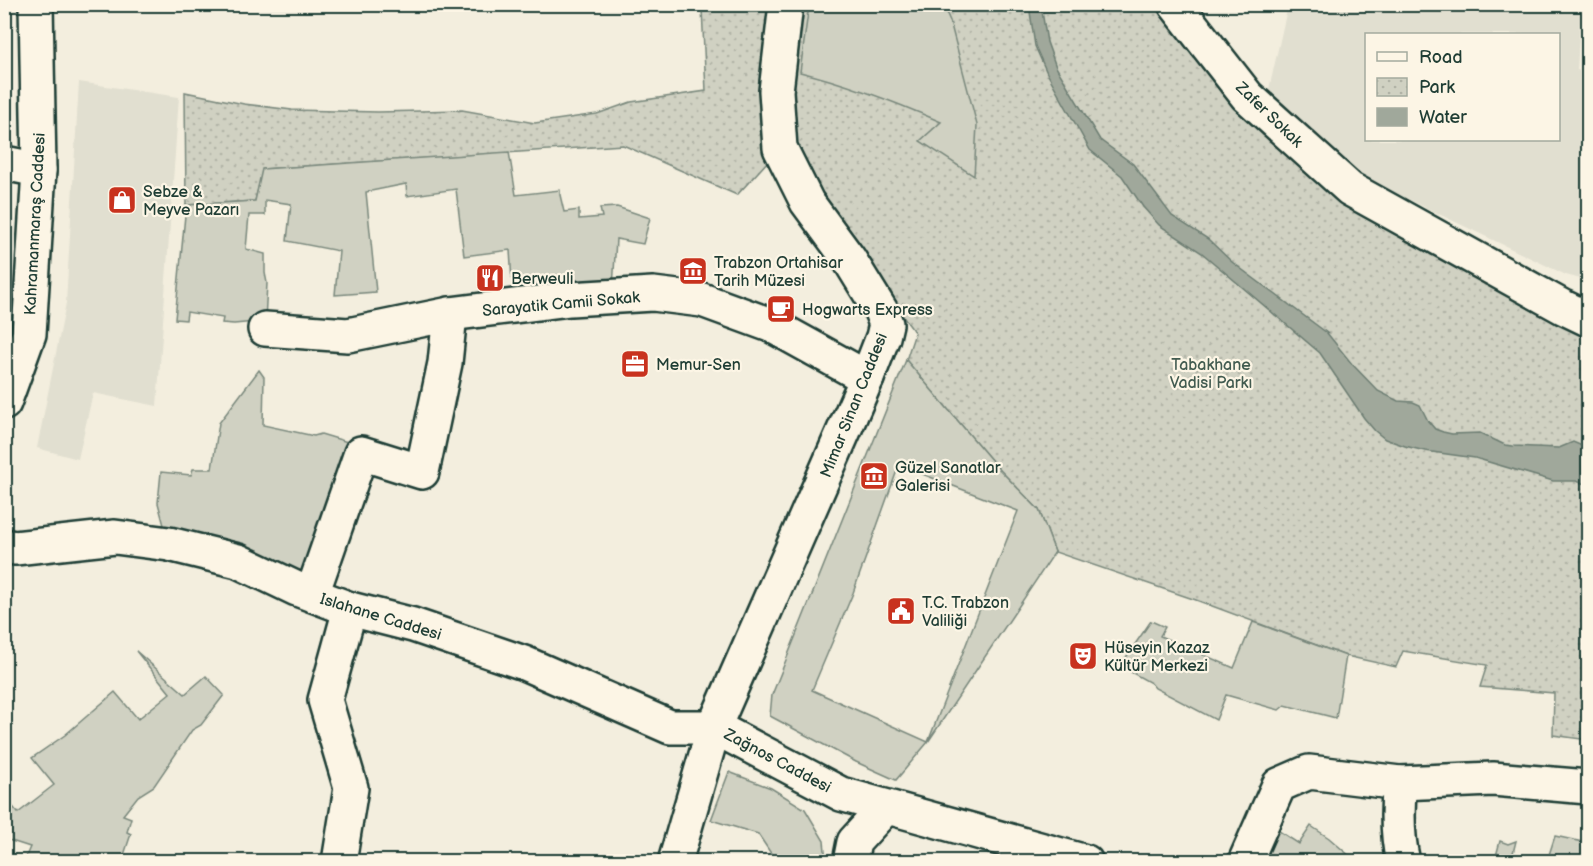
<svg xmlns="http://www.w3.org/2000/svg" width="1593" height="866" font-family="'Balsamiq Sans',sans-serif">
  <defs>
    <pattern id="park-dots" width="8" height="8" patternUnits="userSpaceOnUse" patternTransform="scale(1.5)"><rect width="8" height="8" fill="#d0d1c2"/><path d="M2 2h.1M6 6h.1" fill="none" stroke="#b2b4a7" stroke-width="1.8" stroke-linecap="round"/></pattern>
  </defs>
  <rect width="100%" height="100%" fill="#f3eede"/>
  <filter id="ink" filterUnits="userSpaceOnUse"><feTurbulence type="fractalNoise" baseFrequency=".0167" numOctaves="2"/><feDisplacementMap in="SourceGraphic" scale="12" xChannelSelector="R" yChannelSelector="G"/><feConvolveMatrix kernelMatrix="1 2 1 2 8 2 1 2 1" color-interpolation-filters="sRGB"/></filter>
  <g filter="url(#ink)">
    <g fill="#e1dfd0" fill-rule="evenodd">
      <path d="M1288,5h293l-4,65 11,3v208l-22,-6 -206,-99 -93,-78zM1366,34h192v106h-192z"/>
      <path d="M79,82l100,15 -22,309 -64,-13 -15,66 -41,-11 29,-145z"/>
    </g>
    <path fill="url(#park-dots)" stroke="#78877b" stroke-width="1.5" d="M697,5h463l78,95 350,226v414l-35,-5 1,-42 -74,-6 7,-22 -84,-14 -7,16 -50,-11 -150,-56 -141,-48 -16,-42 -41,-42 -92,-108 9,-27 -135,-185 -43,47 -114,-50 -360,24 -8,32 -69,4 -1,-113 59,12 48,6 86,2 84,-2 73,13 62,-9 34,-12 75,-11 -4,-82z"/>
    <g fill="#d0d1c2" stroke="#78877b" stroke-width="1.5" fill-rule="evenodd">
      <path d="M809,5h134l7,16 27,104 -3,51 -54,-35 21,-19c-46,-20 -92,-38 -141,-50z"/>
      <path d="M509,152l7,43 44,-5v5l4,17 15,-2v9l23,-2 -2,-9 17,-1 33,11 -7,26 -27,-5 -3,49 -100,9 -3,-47 -46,6 -8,-67 -49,7 -1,-12 -40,8 10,100 -41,3 4,-44 -52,-10 4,-37 -26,-4v15h-16l-3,34 19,5v19l2,10 -2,38 -31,3 -12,-1 1,-5 -36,-6 -1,8 -11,-1 11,-114 69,-4 7,-32z"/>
      <path d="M906,360l92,108 41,42 16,42 -127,190 -32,38 -40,-18 -86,-46 2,-21zM899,465l119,46 -90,231 -116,-52 41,-97z"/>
      <path d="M259,370l5,7 -1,48 51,11 7,-2 40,12 -51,141 -141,-43 -11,-41 3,-31 30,3 2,-6h19l7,-46z"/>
      <path d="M1151,621l14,6 -5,9 74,32 19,-46 93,34 -10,62 -51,-13 -6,5 -53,-15 -10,25 -61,-32 -4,-5 -31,-17z"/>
      <path d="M136,651l49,43 21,-18 18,19 -23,30 -9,5 -38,56 -16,10 -15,19 8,3 -4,14 4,2 -9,27h-98l6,-14 -25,-8v-42l13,16 36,-28 -22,-27 33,-23 50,-43 23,27 32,-26z"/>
      <path d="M729,772l42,16 34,21 19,32 2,20h-50l-18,-27 -47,-14z"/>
      <path d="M1311,826l18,12 22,19 19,4 -113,1 16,-35 26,17z"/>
      <path d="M1555,836l33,7v18h-41z"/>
      <path d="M1500,841l8,3 8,-3 -5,20h-54l1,-8 37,7z"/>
    </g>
    <path fill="#a0a89b" stroke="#6c7d72" stroke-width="1.5" d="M1029,5h12l6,37 9,25 44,73 33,24 39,52 36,23 24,23 95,71 25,31 26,27 20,10 15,1 7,3 8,16 7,8 8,3 9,2 28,-1 25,12 8,1 46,2 14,-6 14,6 1,37 -12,-4h-23l-78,-23 -50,-7 -20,-5 -20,-7 -10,-8 -11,-13 -44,-65 -118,-100 -43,-28 -16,-18 -21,-31 -32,-26 -43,-77 -12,-27z"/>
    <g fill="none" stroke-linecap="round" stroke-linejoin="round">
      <g stroke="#1f3d34" stroke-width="38">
        <g id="minor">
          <path d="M1175,4l72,92 103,93 213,118 25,12"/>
          <path d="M4,163l35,7"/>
          <path d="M265,329l83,6 102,-21 120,-15 83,-5 49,6 71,26 94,52"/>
          <path d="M312,594l49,-141 61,19 23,-109 5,-49"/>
          <path d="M1400,783c-3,26 -3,53 3,79"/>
          <path d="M339,862l12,-74 -26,-88 25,-91"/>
          <path d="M675,862l39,-135"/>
          <path d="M1245,862l34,-77 30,-13 91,11 93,-4 95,8"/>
        </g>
      </g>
      <g stroke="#1f3d34" stroke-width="38">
        <g id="tertiary">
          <path d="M4,403l25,-69 10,-164 -3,-166"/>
          <path d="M4,546l11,2 100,-11 54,7 69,17 59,28 53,20 63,16 111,38 146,64h44l127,67 245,68"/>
          <path d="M714,727l153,-349 16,-41 3,-13 -5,-13 -32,-52 -42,-57 -27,-54 -4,-57 10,-87"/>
          <path d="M850,862l4,-20 32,-35"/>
        </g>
      </g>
      <use href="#minor" stroke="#fcf5e5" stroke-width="33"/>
      <use href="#tertiary" stroke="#fcf5e5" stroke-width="33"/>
    </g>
  </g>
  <defs>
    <g id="shop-square" transform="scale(1.5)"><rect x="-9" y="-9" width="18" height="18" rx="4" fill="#c8321e" stroke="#fcf5e5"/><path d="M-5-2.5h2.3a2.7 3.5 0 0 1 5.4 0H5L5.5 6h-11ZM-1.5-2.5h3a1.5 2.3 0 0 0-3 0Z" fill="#fff"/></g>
    <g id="museum-square" transform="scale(1.5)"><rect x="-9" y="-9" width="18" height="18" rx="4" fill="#c8321e" stroke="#fcf5e5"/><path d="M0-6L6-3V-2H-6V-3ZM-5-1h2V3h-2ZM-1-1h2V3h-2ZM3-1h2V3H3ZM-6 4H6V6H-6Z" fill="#fff"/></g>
    <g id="restaurant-square" transform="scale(1.5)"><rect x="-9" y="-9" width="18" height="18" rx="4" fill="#c8321e" stroke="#fcf5e5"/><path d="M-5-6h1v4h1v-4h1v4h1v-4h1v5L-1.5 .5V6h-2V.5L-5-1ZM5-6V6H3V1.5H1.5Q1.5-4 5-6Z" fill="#fff"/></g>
    <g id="cafe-square" transform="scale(1.5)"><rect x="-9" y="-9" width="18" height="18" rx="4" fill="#c8321e" stroke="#fcf5e5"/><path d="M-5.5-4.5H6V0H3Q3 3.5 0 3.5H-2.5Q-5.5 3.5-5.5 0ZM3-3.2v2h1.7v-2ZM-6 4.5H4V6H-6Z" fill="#fff"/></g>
    <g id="office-square" transform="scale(1.5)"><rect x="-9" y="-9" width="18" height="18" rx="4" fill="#c8321e" stroke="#fcf5e5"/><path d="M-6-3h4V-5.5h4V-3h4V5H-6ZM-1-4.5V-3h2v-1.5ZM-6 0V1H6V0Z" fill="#fff"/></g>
    <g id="civic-square" transform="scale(1.5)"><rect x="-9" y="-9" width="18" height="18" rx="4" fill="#c8321e" stroke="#fcf5e5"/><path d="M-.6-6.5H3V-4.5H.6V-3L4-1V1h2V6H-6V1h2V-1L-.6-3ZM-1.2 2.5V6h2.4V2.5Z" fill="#fff"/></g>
    <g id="theatre-square" transform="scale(1.5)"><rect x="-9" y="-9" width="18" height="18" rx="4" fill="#c8321e" stroke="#fcf5e5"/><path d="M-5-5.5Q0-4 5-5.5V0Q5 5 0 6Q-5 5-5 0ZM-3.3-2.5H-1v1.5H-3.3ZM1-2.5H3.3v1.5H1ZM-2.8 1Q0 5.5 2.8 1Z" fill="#fff"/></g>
  </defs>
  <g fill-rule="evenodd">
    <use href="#shop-square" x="122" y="200"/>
    <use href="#museum-square" x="693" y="271"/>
    <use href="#restaurant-square" x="490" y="278"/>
    <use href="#cafe-square" x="781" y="309"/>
    <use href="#office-square" x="635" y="364"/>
    <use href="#museum-square" x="874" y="476"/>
    <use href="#civic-square" x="901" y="611"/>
    <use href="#theatre-square" x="1083" y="656"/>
  </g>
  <g text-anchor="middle" stroke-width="4.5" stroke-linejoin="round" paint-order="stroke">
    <g font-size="16" fill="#1f3d34" stroke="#fcf5e5">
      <text transform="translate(1270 114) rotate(44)" y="6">Zafer Sokak</text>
      <text transform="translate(34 224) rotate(-87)" y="6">Kahramanmaraş Caddesi</text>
      <text transform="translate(561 303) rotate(-5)" y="6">Sarayatik Camii Sokak</text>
      <text transform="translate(853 405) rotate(-68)" y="6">Mimar Sinan Caddesi</text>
      <text transform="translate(381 616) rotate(17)" y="6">Islahane Caddesi</text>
      <text transform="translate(778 760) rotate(28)" y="6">Zağnos Caddesi</text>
    </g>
    <g font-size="16" fill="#1f3d34" stroke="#fcf5e5" text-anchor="start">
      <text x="143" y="197">Sebze &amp;<tspan x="143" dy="18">Meyve Pazarı</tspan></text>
      <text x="714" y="268">Trabzon Ortahisar<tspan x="714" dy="18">Tarih Müzesi</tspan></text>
      <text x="511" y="284">Berweuli</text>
      <text x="802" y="315">Hogwarts Express</text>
      <text x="656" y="370">Memur-Sen</text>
      <text x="895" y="473">Güzel Sanatlar<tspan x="895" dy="18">Galerisi</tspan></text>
      <text x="922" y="608">T.C. Trabzon<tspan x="922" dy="18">Valiliği</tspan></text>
      <text x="1104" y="653">Hüseyin Kazaz<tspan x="1104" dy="18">Kültür Merkezi</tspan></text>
    </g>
    <g font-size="16" fill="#425b50" stroke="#fcf5e5">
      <text x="1211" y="370">Tabakhane<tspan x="1211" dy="18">Vadisi Parkı</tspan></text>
    </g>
  </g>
  <rect width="1593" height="866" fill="none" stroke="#fcf5e5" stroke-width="24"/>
  <rect x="12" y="12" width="1569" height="842" fill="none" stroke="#1f3d34" stroke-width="2" filter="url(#ink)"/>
  <rect x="1365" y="33" width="195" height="108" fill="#fcf5e5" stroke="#a4ab9e" stroke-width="1.5"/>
  <rect x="1377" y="52" width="30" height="9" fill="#fcf5e5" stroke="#a4ab9e" stroke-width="1.5"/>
  <text x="1419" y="63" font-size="18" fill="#1f3d34">Road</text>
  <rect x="1377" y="78" width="30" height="18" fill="url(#park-dots)" stroke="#a4ab9e" stroke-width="1.5"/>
  <text x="1419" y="93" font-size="18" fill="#1f3d34">Park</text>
  <rect x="1377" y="108" width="30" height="18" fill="#a0a89b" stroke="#a4ab9e" stroke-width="1.5"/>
  <text x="1419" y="123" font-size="18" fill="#1f3d34">Water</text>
</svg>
